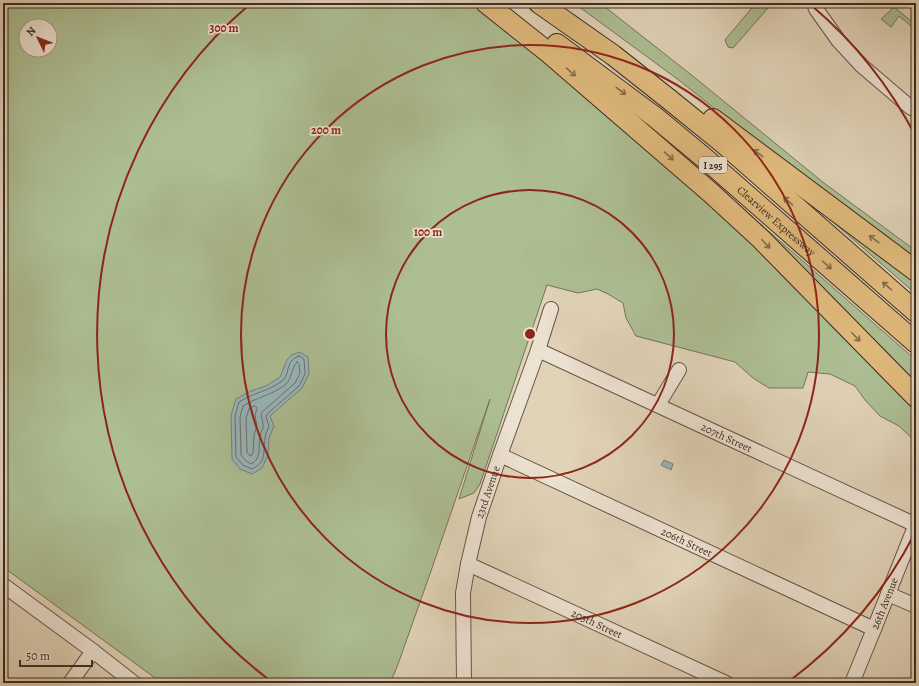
<svg xmlns="http://www.w3.org/2000/svg" width="919" height="686" font-family="Alegreya,serif">
  <rect width="100%" height="100%" fill="#e1d3b8"/>
  <filter id="stains"><feTurbulence type="fractalNoise" baseFrequency=".005" numOctaves="4"/><feColorMatrix values="0 0 0 0 .2 0 0 0 0 .09 0 0 0 0 .02 0 0 0 .5 -.17"/></filter>
  <radialGradient id="worn" r=".72"><stop offset=".6" stop-color="#630" stop-opacity="0"/><stop offset="1" stop-color="#630" stop-opacity=".3"/></radialGradient>
  <g fill="#adbe93" stroke="#76745a" fill-rule="evenodd">
    <path d="M3,3h468l70,49 121,104 254,244v42l-17,-16 -19,-10 -15,-16 -10,-14 -25,-12 -22,-2 -5,16h-34l-16,-10 -18,-16 -99,-26 -10,-18 -3,-15 -15,-9 -11,-5 -19,4 -31,-8 -67,199 -6,9 -15,6 31,-100 -59,172 -34,96 -7,16h-228l-159,-116zM26,26h24v24h-24z"/>
    <path d="M574,3h26l94,74 130,106 92,68v13l-152,-116 -84,-67z"/>
    <path d="M756,3h13l-1,5 -34,39 -1,1 -5,-1 -3,-7z"/>
    <path d="M889,3l27,22v5l-17,-14 -8,11 -10,-8 11,-10z"/>
    <path d="M757,156l159,119v19z"/>
    <path d="M749,214l167,146v24z"/>
  </g>
  <g fill="#98b6b9" stroke="#757e7d">
    <path d="M300,352l8,5 1,17 -7,14 -32,28 4,10 -5,12 -1,17 -6,13 -10,6 -12,-5 -8,-10 -1,-44 5,-16 15,-8 15,-5 14,-9 7,-17 4,-5z"/>
    <path d="M664,460l9,4 -2,6 -10,-5z"/>
  </g>
  <g fill="none" stroke-linecap="round" stroke-linejoin="round">
    <g stroke="#6c706e" stroke-width="1">
      <path d="M299,356l5,3 1,15 -6,12 -32,28 -1,3 3,9c-1,4 -4,8 -4,12 -2,14 2,24 -13,31l-9,-4 -7,-8 -1,-41 4,-14c14,-9 30,-11 43,-21 9,-7 2,-20 17,-25z"/>
      <path d="M297,362l2,2 1,9 -5,10 -33,29c-2,5 1,7 1,12 1,5 -3,9 -3,13 -2,9 2,22 -9,27l-5,-3 -5,-6 -1,-38 3,-11c14,-9 30,-11 43,-22 6,-5 5,-16 11,-22z"/>
      <path d="M255,406l2,2 -2,8 2,10 -3,9 -1,17 -1,3 -2,1 -3,-4 -1,-34 3,-9z"/>
    </g>
    <g stroke="#685448" stroke-width="16">
      <g id="minor">
        <path d="M814,3l2,6 22,31 24,26 48,41 6,3"/>
        <path id="s1" d="M538,350l378,175"/>
        <path d="M658,405l21,-35"/>
        <path id="s2" d="M500,455l374,174"/>
        <path id="s3" d="M468,564l258,119"/>
        <path d="M3,585l90,66 41,32"/>
        <path d="M888,594l28,12"/>
        <path d="M70,683l23,-32"/>
        <path id="s4" d="M464,683l-1,-90 5,-29 11,-47 21,-62 38,-105 13,-41"/>
        <path id="s5" d="M852,683l22,-54 42,-105"/>
      </g>
    </g>
    <g stroke="#402a22" stroke-width="22">
      <g id="highway">
        <path d="M486,3l63,50 162,140 50,46 155,158"/>
        <path d="M539,3l74,52 57,45 53,43 193,169"/>
        <path id="s6" d="M557,44l98,73 53,44 208,182"/>
        <path d="M713,119l203,152"/>
      </g>
    </g>
    <use href="#minor" stroke="#ece2d1" stroke-width="14"/>
    <use href="#highway" stroke="#e0ba7c" stroke-width="20"/>
  </g>
  <defs><path id="oneway-shaft" d="M-6 0H5M1.5-3L5.5 0L1.5 3" fill="none" stroke-width="1.6" stroke-linecap="round" stroke-linejoin="round"/></defs>
  <g stroke="#886b4a">
    <use href="#oneway-shaft" transform="translate(571 72) rotate(41)"/>
    <use href="#oneway-shaft" transform="translate(621 91) rotate(37)"/>
    <use href="#oneway-shaft" transform="translate(758 153) rotate(-143)"/>
    <use href="#oneway-shaft" transform="translate(669 156) rotate(41)"/>
    <use href="#oneway-shaft" transform="translate(788 201) rotate(-139)"/>
    <use href="#oneway-shaft" transform="translate(874 239) rotate(-143)"/>
    <use href="#oneway-shaft" transform="translate(766 244) rotate(46)"/>
    <use href="#oneway-shaft" transform="translate(827 265) rotate(41)"/>
    <use href="#oneway-shaft" transform="translate(887 286) rotate(-139)"/>
    <use href="#oneway-shaft" transform="translate(856 337) rotate(46)"/>
  </g>
  <g fill="none" stroke="#8f2418" stroke-width="2">
    <circle cx="530" cy="334" r="144"/>
    <circle cx="530" cy="334" r="289"/>
    <path d="M916 531A433 433 0 0 1 788 682M272 682A433 433 0 0 1 249 5M811 5A433 433 0 0 1 916 137"/>
  </g>
  <g text-anchor="middle" stroke-width="3.5" stroke-linejoin="round" paint-order="stroke">
    <rect fill="#ece2d1" stroke="#746156" stroke-width="1" x="699" y="157" width="28" height="16" rx="3"/>
    <g font-size="10" font-weight="bold" fill="#402a22">
      <text x="713" y="169">I 295</text>
    </g>
    <g font-size="11" fill="#402a22" stroke="#ece2d1">
      <text dy="4" stroke="none"><textPath href="#s6" startOffset="282">Clearview Expressway</textPath></text>
      <text dy="4" stroke="none"><textPath href="#s1" startOffset="208">207th Street</textPath></text>
      <text dy="4" stroke="none"><textPath href="#s4" startOffset="194">23rd Avenue</textPath></text>
      <text dy="4" stroke="none"><textPath href="#s2" startOffset="206">206th Street</textPath></text>
      <text dy="4" stroke="none"><textPath href="#s5" startOffset="86">26th Avenue</textPath></text>
      <text dy="4" stroke="none"><textPath href="#s3" startOffset="142">205th Street</textPath></text>
    </g>
  </g>
  <circle cx="530" cy="334" r="6" fill="#8f2418" stroke="#ece2d1" stroke-width="2"/>
  <g font-size="12" text-anchor="middle" font-weight="bold" fill="#8f2418" stroke="#ece2d1" stroke-width="3.5" stroke-linejoin="round" paint-order="stroke">
    <text x="224" y="32">300 m</text>
    <text x="326" y="134">200 m</text>
    <text x="428" y="236">100 m</text>
  </g>
  <rect width="919" height="686" fill="none" stroke="#e1d3b8" stroke-width="16"/>
  <rect x="4" y="4" width="911" height="678" fill="none" stroke="#402a22" stroke-width="2"/>
  <rect x="8" y="8" width="903" height="670" fill="none" stroke="#402a22"/>
  <g transform="translate(38 38) rotate(313)"><circle r="19" fill="#ece2d1" stroke="#a7988b"/>
  <path d="M0-3L7 15L0 10L-7 15Z" fill="#8f2418"/>
  <text y="-6" font-size="11" font-weight="bold" text-anchor="middle" fill="#402a22">N</text>
  </g>
  <path d="M20 660v6h72v-6" fill="none" stroke="#402a22" stroke-width="2"/>
  <text x="26" y="660" font-size="12" fill="#402a22" stroke="#ece2d1" stroke-width="3" paint-order="stroke">50 m</text>
  <rect width="100%" height="100%" filter="url(#stains)"/>
  <rect width="100%" height="100%" fill="url(#worn)"/>
</svg>
